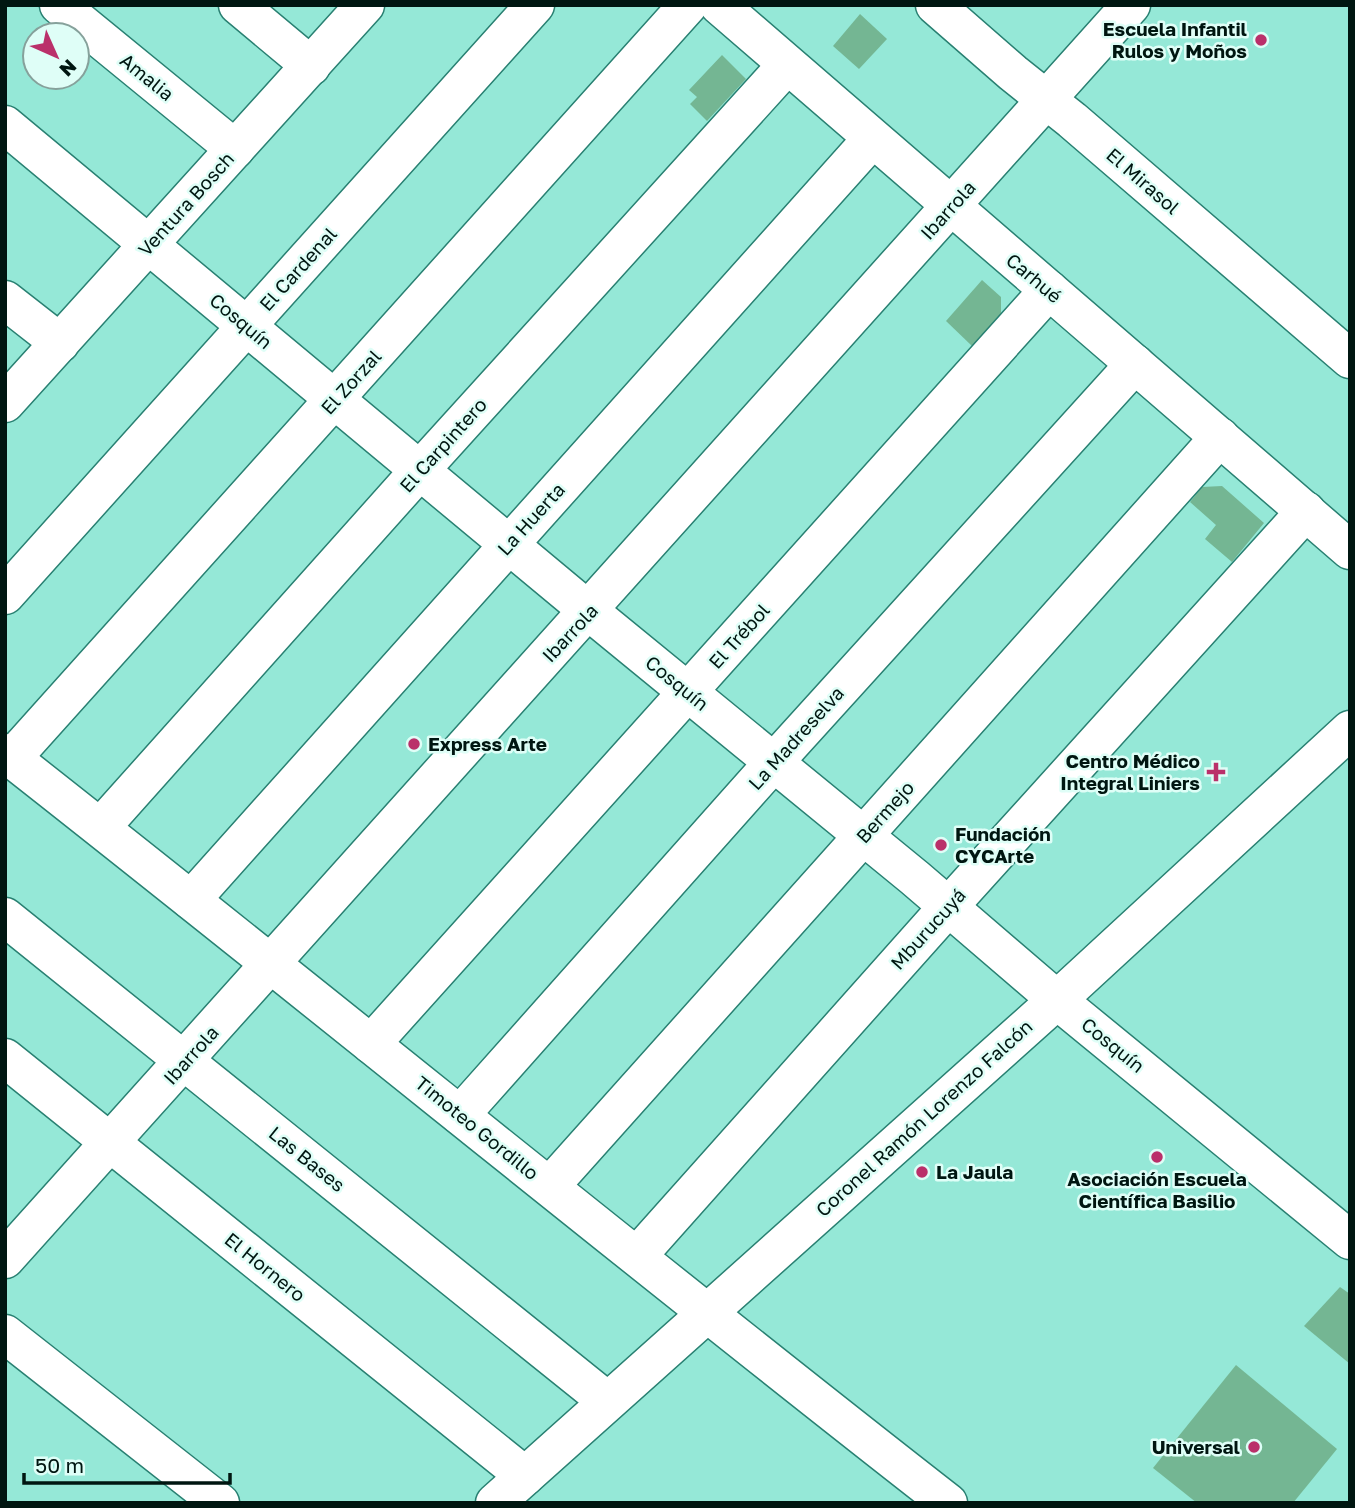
<svg xmlns="http://www.w3.org/2000/svg" width="1355" height="1508" font-family="'Golos Text',sans-serif">
  <rect width="100%" height="100%" fill="#95e8d7"/>
  <g fill="#74b693">
    <path d="M860,14l27,25 -28,30 -26,-23z"/>
    <path d="M722,55l24,24 -39,42 -17,-17 7,-7 -8,-7z"/>
    <path d="M982,280l19,17v19l-29,30 -26,-25z"/>
    <path d="M1222,486l42,37 -32,39 -27,-23 11,-14 -26,-23 12,-15z"/>
    <path d="M1340,1287l10,7v70l-46,-38z"/>
    <path d="M1236,1365l101,84 -44,54h-96l-44,-35z"/>
  </g>
  <g fill="none" stroke-linecap="round" stroke-linejoin="round">
    <g stroke="#298072" stroke-width="41">
      <g id="minor">
        <path d="M59,5l176,144"/>
        <path d="M238,5l73,61"/>
        <path d="M719,5l631,545"/>
        <path d="M935,5l78,68 59,47 278,239"/>
        <path d="M5,125l585,487 325,266 142,122 293,240"/>
        <path d="M5,300l55,43"/>
        <path d="M5,403l360,-398"/>
        <path d="M5,595l530,-590"/>
        <path d="M5,753c316,248 626,503 943,750"/>
        <path d="M12,758l676,-753"/>
        <path d="M101,827l319,-357 367,-405"/>
        <path d="M191,900l681,-761"/>
        <path d="M5,917l602,484"/>
        <path d="M371,1044l678,-754"/>
        <path d="M5,1058l520,418"/>
        <path d="M460,1115l314,-353 361,-398"/>
        <path d="M550,1186l670,-749"/>
        <path d="M637,1256l311,-349 358,-396"/>
        <path d="M5,1259c378,-416 752,-835 1126,-1254"/>
        <path d="M5,1334l215,169"/>
        <path d="M495,1503l562,-503 293,-270"/>
      </g>
    </g>
    <use href="#minor" stroke="#fff" stroke-width="38"/>
  </g>
  <g fill="#ba306a" stroke="#dffef7" stroke-width="2.5">
    <circle cx="1261" cy="40" r="7"/>
    <circle cx="414" cy="744" r="7"/>
    <path d="M1212.5 761.5h7v7h7v7h-7v7h-7v-7h-7v-7h7z"/>
    <circle cx="941" cy="845" r="7"/>
    <circle cx="1157" cy="1157" r="7"/>
    <circle cx="922" cy="1172" r="7"/>
    <circle cx="1254" cy="1447" r="7"/>
  </g>
  <g text-anchor="middle" stroke-width="5" stroke-linejoin="round" paint-order="stroke">
    <g font-size="19" font-weight="bold" fill="#001611" stroke="#dffef7" text-anchor="end">
      <text x="1247" y="36">Escuela Infantil<tspan x="1247" dy="22">Rulos y Moños</tspan></text>
      <text x="428" y="751" text-anchor="start">Express Arte</text>
      <text x="1200" y="768">Centro Médico<tspan x="1200" dy="22">Integral Liniers</tspan></text>
      <text x="955" y="841" text-anchor="start">Fundación<tspan x="955" dy="22">CYCArte</tspan></text>
      <text x="936" y="1179" text-anchor="start">La Jaula</text>
      <text x="1157" y="1186" text-anchor="middle">Asociación Escuela<tspan x="1157" dy="22">Científica Basilio</tspan></text>
      <text x="1240" y="1454">Universal</text>
    </g>
    <g font-size="19" fill="#001611" stroke="#dffef7">
      <text transform="translate(147 77) rotate(39)" y="7">Amalia</text>
      <text transform="translate(1143 181) rotate(41)" y="7">El Mirasol</text>
      <text transform="translate(186 204) rotate(-48)" y="7">Ventura Bosch</text>
      <text transform="translate(948 210) rotate(-48)" y="7">Ibarrola</text>
      <text transform="translate(298 269) rotate(-48)" y="7">El Cardenal</text>
      <text transform="translate(1034 278) rotate(40)" y="7">Carhué</text>
      <text transform="translate(241 321) rotate(40)" y="7">Cosquín</text>
      <text transform="translate(351 382) rotate(-48)" y="7">El Zorzal</text>
      <text transform="translate(443 445) rotate(-48)" y="7">El Carpintero</text>
      <text transform="translate(531 519) rotate(-48)" y="7">La Huerta</text>
      <text transform="translate(570 633) rotate(-47)" y="7">Ibarrola</text>
      <text transform="translate(739 636) rotate(-48)" y="7">El Trébol</text>
      <text transform="translate(677 683) rotate(39)" y="7">Cosquín</text>
      <text transform="translate(796 738) rotate(-48)" y="7">La Madreselva</text>
      <text transform="translate(885 812) rotate(-48)" y="7">Bermejo</text>
      <text transform="translate(928 929) rotate(-48)" y="7">Mburucuyá</text>
      <text transform="translate(1113 1045) rotate(39)" y="7">Cosquín</text>
      <text transform="translate(191 1055) rotate(-48)" y="7">Ibarrola</text>
      <text transform="translate(924 1118) rotate(-42)" y="7">Coronel Ramón Lorenzo Falcón</text>
      <text transform="translate(477 1128) rotate(39)" y="7">Timoteo Gordillo</text>
      <text transform="translate(307 1159) rotate(39)" y="7">Las Bases</text>
      <text transform="translate(265 1267) rotate(39)" y="7">El Hornero</text>
    </g>
  </g>
  <rect width="1355" height="1508" fill="none" stroke="#001611" stroke-width="14"/>
  <g transform="translate(56 56) rotate(135)"><circle r="33" fill="#dffef7" stroke="#86a19b" stroke-width="2"/>
  <path d="M0-5L12 26L0 18L-12 26Z" fill="#ba306a"/>
  <text y="-10" font-size="19" font-weight="bold" text-anchor="middle" fill="#001611">N</text>
  </g>
  <path d="M24 1473v10h206v-10" fill="none" stroke="#001611" stroke-width="3.5"/>
  <text x="35" y="1473" font-size="21" fill="#001611" stroke="#dffef7" stroke-width="5" paint-order="stroke">50 m</text>
</svg>
